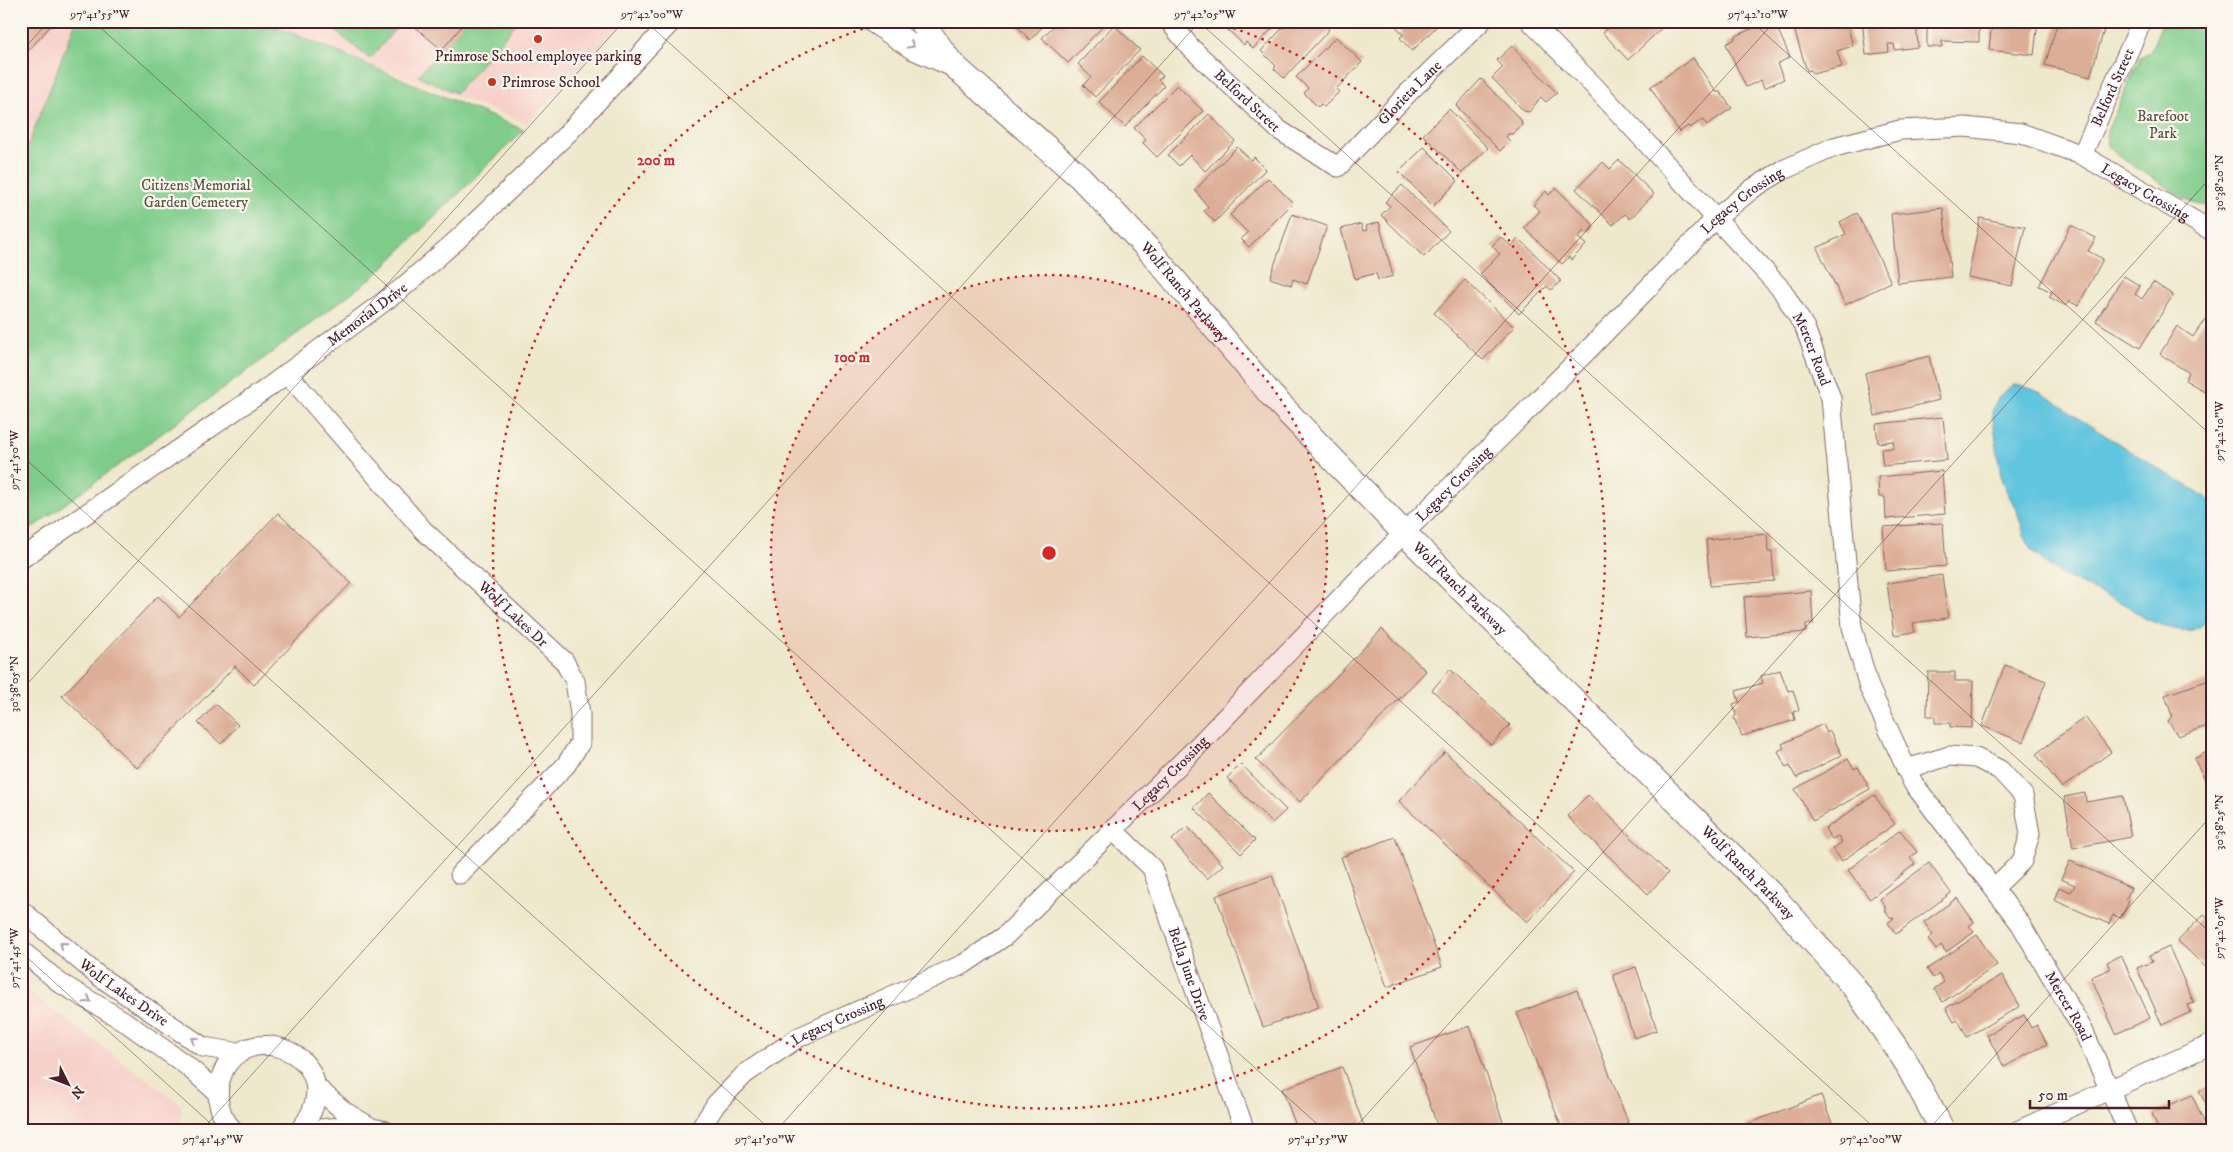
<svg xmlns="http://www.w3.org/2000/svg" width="2233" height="1152" font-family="'IM FELL DW Pica',serif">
  <rect width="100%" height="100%" fill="#fbf7ec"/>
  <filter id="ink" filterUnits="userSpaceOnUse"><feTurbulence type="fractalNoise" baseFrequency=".02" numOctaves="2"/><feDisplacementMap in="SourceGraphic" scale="10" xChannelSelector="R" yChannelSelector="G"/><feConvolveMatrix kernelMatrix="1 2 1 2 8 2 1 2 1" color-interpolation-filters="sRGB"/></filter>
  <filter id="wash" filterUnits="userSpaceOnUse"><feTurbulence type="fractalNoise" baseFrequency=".0096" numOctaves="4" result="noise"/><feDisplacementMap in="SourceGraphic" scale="20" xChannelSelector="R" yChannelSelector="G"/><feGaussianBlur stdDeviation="1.12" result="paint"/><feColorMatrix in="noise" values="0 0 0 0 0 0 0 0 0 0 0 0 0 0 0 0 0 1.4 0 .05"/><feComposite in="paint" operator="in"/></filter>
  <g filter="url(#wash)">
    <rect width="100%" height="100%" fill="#eee8cc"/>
    <g fill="#f7d0ca">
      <path d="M21,21h55l-55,143z"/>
      <path d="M262,21h364l-99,102 -219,-82z"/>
      <path d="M21,986l160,119v26h-160z"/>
    </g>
    <g fill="#7fcc8a" stroke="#64765a">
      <path d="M76,21h187l261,109 -150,146 -128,96 -225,164v-372z"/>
      <path d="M341,21h61l-32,38 -36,-29z"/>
      <path d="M466,21h52l-62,72 -38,-17z"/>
      <path d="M2163,21h49v181c-9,5 -18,1 -26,-3l-68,-43 -10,-10 -1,-15 33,-74 10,-5z"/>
    </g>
    <path fill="#61c5df" stroke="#567285" d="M2013,385c28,1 53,26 76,40 39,25 78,49 117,72l6,7 -1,101 -3,12 -7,9 -9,4h-12l-14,-3 -24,-10 -12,-10 -70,-33 -12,-9 -17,-15 -6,-13 -8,-26 -15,-29 -10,-70c4,-13 10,-20 21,-27z"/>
    <g id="blocks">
      <g fill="#ddae97">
        <path d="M21,21h34l-26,29 -8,-7z"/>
        <path d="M408,21h58l-24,29z"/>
        <path d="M1020,21h28l-18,19 -14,-15z"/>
        <path d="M1058,21h50l-40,42 -26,-25z"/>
        <path d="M1228,21h51l-26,28 -7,-7 -2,3 -20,-19z"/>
        <path d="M1289,21h26l3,3 2,-3 9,9 -45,48 -10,-9 2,-3 -15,-15z"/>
        <path d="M1391,21h51l-30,30 -12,-13 3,-4z"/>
        <path d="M1616,21h53l-41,39 -25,-27z"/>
        <path d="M1768,21h6l16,36 -13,7 7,15 -20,9 -3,-8 -15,7 -20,-43 9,-5 -1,-2z"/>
        <path d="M1805,21h41l7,25 -16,5 5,16 -30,7 -1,-4 -4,1 -13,-42 12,-4z"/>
        <path d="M1862,21h54l2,26 -23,3 -1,-6h-6l1,8 -23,3z"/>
        <path d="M1927,21h52v21l-37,-1v6h-15z"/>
        <path d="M1992,21h46l-4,34 -45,-5z"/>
        <path d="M2058,21l48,2 -16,54 -45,-12z"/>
        <path d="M1114,25l26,25 -45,47 -12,-12 8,-8 -13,-13z"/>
        <path d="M1336,37l26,25 -26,27 3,3 -15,15 -3,-3 -3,3 -14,-14 4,-5 -12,-11z"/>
        <path d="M1512,46l45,47 -11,9 -5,-5 -12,15 -5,-1 -32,-33 11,-11 -6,-7z"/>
        <path d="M1142,56l21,20 -5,4 6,6 -39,41 -26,-25z"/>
        <path d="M1693,58l23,34h4l12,16 -25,17 -4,-6 -13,9 -2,-2 -9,6 -29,-45z"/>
        <path d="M1481,79l40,41 1,5 -10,9h-4l-2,3 4,4 -10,10 -44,-45z"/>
        <path d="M1177,85l26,26 -46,46 -14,-14 3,-3 -12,-12z"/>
        <path d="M1449,109l39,39 -26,25 -39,-38z"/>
        <path d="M1209,114l26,27 -30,30 -15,-16 -11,11 -11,-11z"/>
        <path d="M1237,147l14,13 3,-3 12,12 -51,53 -11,-11 4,-4 -13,-17z"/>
        <path d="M1424,147l34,34 -25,25 -34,-34z"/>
        <path d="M1619,160l35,34 -24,25 -5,-5 -12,11 -37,-36 27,-27 7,7z"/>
        <path d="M1268,178l25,25 -44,44 -8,-8 7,-6 -18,-18z"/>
        <path d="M1402,185l47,46 -25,26 -43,-42 9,-9 -5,-4z"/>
        <path d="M1556,188l36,35 1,3 -3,6 -6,-1 -6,6 8,8 -15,15 -2,-3 -7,7 -38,-36 16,-17 -7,-6 13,-14 3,4z"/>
        <path d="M1943,208l8,69 -53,6 -7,-69z"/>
        <path d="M1857,213l34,69 -46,23 -28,-57 29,-14 -6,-12z"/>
        <path d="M1292,214l35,12 -20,58 -14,-5 -2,6 -21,-7z"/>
        <path d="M1980,218l45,9 -13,59 -44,-9z"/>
        <path d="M1379,222l14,54 -15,4 -2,-7 -21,6 -14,-50 20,-5 2,7 4,-1 -1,-4z"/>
        <path d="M2071,225l25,13 -8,13 15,8 -25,47 -9,-5 -3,5 -17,-9 3,-5 -13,-6z"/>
        <path d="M1501,237l10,9 8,-8 42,43 -10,9 -4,-4 -28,28 -39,-40 20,-20 -8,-8z"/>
        <path d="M2124,276l16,10 -5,8 7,5 11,-17 20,13 -33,53 -44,-27z"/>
        <path d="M1465,280l49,47 -31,33 -49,-47z"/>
        <path d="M2205,319l7,4v66l-3,-1 -3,4 -21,-12 4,-7 -29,-19 17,-28 16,11z"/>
        <path d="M1929,356l10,44 -64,16 -10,-43z"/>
        <path d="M1943,417l4,43 -64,6 -2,-17 13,-1 -1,-7 -15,2 -2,-19z"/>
        <path d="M1942,471l3,43 -59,5 -1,-22h-6l-1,-20z"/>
        <path d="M278,513l73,70 -97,102 -19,-19 -98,102 -75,-72 96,-100 21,21z"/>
        <path d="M1943,523l3,43 -60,5 -3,-44z"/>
        <path d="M1767,534l1,18h4l2,29 -64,5 -4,-46z"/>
        <path d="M1942,575l6,43 -35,5 2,9 -21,3 -7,-52z"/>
        <path d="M1811,591l2,33h-7v8l-59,5 -3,-40z"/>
        <path d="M1382,629l44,42 -126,131 -44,-42z"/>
        <path d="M2005,665l41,16 -23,61 -41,-16z"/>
        <path d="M1450,669l60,56 -19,20 -59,-55z"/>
        <path d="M1780,670l8,21 5,-1 6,20 -6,2 2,8 -53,16 -8,-18 2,-3 -3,-11 6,-2 -3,-11 27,-8 -2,-7z"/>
        <path d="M1928,672h27v9h18l-1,47 -22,-1v-4h-15v-7h-8z"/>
        <path d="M2212,679v54l-2,1 -3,-8 -29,10 -10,-15 4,-5 -7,-21z"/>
        <path d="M216,704l22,21 -17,19 -23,-21z"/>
        <path d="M2085,717l26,35 -49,36 -26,-34z"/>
        <path d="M1823,724l4,9 3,-2 12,24 -46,23 -6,-12 -4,2 -8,-17 6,-3 -2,-4z"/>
        <path d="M2212,749v43l-18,-33z"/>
        <path d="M1445,752l129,120 -47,50 -128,-121z"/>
        <path d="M1848,759l6,10 4,-2 12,22 -57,32 -18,-32z"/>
        <path d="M1241,764l45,46 -14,13 -45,-45z"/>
        <path d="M1208,793l47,47 -14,14 -47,-46z"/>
        <path d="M2085,793l1,9 37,-6 8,41 -58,11 -9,-51z"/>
        <path d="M1588,795l80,78 -20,21 -81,-78z"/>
        <path d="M1874,795l21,29 -53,37 -9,-12 9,-7 -4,-6 -6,3 -7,-10z"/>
        <path d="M1187,826l36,39 -16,14 -35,-39z"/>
        <path d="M1900,830l17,22 -7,6 5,6 -45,35 -22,-29z"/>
        <path d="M1395,837l47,130 -55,20 -46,-130z"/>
        <path d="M2070,861l61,27 -5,11 3,2 -8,17 -8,-3 -4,9 -55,-24 5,-13 12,5 4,-7 -14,-6z"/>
        <path d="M1929,863l22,30 -55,41 -8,-11 6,-5 -4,-1 -5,-7v-4l-5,-7z"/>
        <path d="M1272,875l47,132 -56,20 -47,-131z"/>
        <path d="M1957,898l17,24 -5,4 5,6 -28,20 -5,-7 -5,5 -8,-11 5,-4 -9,-13z"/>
        <path d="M2204,914l8,7v52l-34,-32z"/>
        <path d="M1977,935l20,30 -54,37 -9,-13 10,-7 -5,-8 -6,4 -6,-9z"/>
        <path d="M2169,947l25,56 -6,2 3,7 -29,13 -25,-57 15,-6 -3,-6z"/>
        <path d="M2121,955l29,63 -34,16 -25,-57 19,-8 -3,-7z"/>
        <path d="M1636,967l21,63 -23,8 -21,-63z"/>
        <path d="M2002,975l18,31 -53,31 -9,-17 -4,2 -8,-14z"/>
        <path d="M1577,990l51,132 -22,9h-43l-46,-118z"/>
        <path d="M2024,1015l7,13 6,-3 10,19 -43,23 -17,-32z"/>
        <path d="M1470,1026l36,105h-67l-29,-84z"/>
        <path d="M1342,1067l24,64h-68l-16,-42z"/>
        <path d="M2212,1085v31l-13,-25z"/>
        <path d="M1821,1095l14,36h-88l-2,-6z"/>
        <path d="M2192,1095l16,36h-49l-7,-18z"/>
        <path d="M21,1123l9,8h-9z"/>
      </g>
    </g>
  </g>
  <g filter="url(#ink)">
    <use href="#blocks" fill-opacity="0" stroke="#836563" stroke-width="1"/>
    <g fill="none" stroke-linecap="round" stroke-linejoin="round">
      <g stroke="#836563" stroke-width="21">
        <g id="minor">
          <path id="s1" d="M1169,21l22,27 88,82 59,37 72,-76 72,-70"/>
          <path id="s2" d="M1530,21l64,65 188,204 23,38 26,70 21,229 17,60 44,96 107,140 63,107 45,101"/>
          <path id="s3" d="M2082,155l60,-134"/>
          <path id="s4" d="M287,373l136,157 141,131 11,20 5,33v29l-14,22 -106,109"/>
          <path id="s5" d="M21,559l245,-170 135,-100 57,-50 109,-105 105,-113"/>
          <path d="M1906,769l43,-13 27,2 24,12 23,25 7,39 -8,27 -28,27"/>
          <path id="s6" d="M1112,829l40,39 93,263"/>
          <path id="s7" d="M21,910l75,64 107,73 37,6"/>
          <path d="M21,950l39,33 64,38 62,44 32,28"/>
          <path d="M316,1087l29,25 25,15"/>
          <path d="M234,1131c-12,-12 -18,-27 -15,-45 14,-80 142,-29 80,45"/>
          <path d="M304,1131c28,-4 55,-7 82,0"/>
          <path id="s8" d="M699,1131l17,-27 29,-30 54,-37 165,-73 41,-28 184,-181 187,-194 211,-210 128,-132 37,-30 31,-19 51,-23 66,-17 65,-3 56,6 61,22 130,76"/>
          <path d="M2017,1131l195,-87"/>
        </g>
      </g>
      <g stroke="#836563" stroke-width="26">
        <g id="tertiary">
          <path d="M874,21l39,26 37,16"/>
          <path id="s9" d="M921,21l31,43 128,113 71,75 120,143 133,138 373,367 76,86 51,73 39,72"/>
        </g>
      </g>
      <use href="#minor" stroke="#fff" stroke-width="19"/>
      <use href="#tertiary" stroke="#fff" stroke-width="24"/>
    </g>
    <defs><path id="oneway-chevron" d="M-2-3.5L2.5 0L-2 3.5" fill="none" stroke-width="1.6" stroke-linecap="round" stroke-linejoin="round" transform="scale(1.25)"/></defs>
    <g stroke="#ae9aa0">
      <use href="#oneway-chevron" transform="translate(911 45) rotate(29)"/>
      <use href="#oneway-chevron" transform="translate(63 945) rotate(-139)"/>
      <use href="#oneway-chevron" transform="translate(88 1000) rotate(30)"/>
      <use href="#oneway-chevron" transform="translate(194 1040) rotate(-146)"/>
    </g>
  </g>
  <path fill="none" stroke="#4a1f2b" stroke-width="1" stroke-opacity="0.45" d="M93,21l1232,1110M645,21l1233,1110M1198,21l1014,913M1751,21l461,415M21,52l28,-31M21,455l751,676M21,691l603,-670M21,952l198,179M201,1131l999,-1110M776,1131l999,-1110M1352,1131l860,-955M1927,1131l285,-316"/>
  <circle cx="1049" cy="553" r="278" fill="#d62828" fill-opacity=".12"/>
  <g fill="none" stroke="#d62828" stroke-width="2.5" stroke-dasharray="2.5 5">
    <circle cx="1049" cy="553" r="278"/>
    <path d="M1212 21A556 556 0 1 1 886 21"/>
  </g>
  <g fill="#c8321e" stroke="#fbf7ec" stroke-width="2">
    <circle cx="538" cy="39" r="5"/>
    <circle cx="492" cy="82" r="5"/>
  </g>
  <g text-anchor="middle" stroke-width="4.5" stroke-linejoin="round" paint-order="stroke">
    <g font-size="15" fill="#4a1f2b" stroke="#fbf7ec">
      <text x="538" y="61">Primrose School employee parking</text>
      <text x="502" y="87" text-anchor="start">Primrose School</text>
    </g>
    <g font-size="15" fill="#4a1f2b" stroke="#fbf7ec">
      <text dy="5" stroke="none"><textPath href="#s3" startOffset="74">Belford Street</textPath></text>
      <text dy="5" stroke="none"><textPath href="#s1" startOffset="328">Glorieta Lane</textPath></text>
      <text dy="5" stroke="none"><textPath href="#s1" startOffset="112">Belford Street</textPath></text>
      <text dy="5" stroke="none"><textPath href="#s8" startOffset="1846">Legacy Crossing</textPath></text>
      <text dy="5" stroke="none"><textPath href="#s8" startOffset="1411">Legacy Crossing</textPath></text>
      <text dy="5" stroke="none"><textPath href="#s9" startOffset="379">Wolf Ranch Parkway</textPath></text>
      <text dy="5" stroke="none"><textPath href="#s5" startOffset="424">Memorial Drive</textPath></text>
      <text dy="5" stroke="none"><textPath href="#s2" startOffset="435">Mercer Road</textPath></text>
      <text dy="5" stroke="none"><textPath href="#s8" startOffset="1006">Legacy Crossing</textPath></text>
      <text dy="5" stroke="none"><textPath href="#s9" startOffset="784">Wolf Ranch Parkway</textPath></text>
      <text dy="5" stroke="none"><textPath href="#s4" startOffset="331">Wolf Lakes Dr</textPath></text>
      <text dy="5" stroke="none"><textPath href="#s8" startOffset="601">Legacy Crossing</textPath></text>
      <text dy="5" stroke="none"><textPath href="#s9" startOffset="1189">Wolf Ranch Parkway</textPath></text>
      <text dy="5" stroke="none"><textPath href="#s6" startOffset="168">Bella June Drive</textPath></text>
      <text dy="5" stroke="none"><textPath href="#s7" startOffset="132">Wolf Lakes Drive</textPath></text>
      <text dy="5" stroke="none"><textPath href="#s2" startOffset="1158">Mercer Road</textPath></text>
      <text dy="5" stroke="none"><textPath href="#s8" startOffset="181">Legacy Crossing</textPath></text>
    </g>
    <g font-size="15" fill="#5a5348" stroke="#fbf7ec">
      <text x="2163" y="121">Barefoot<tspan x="2163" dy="17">Park</tspan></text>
      <text x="196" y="190">Citizens Memorial<tspan x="196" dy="17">Garden Cemetery</tspan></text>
    </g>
  </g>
  <circle cx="1049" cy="553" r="8" fill="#d62828" stroke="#fbf7ec" stroke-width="2.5"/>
  <g font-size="15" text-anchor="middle" font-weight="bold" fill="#d62828" stroke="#fbf7ec" stroke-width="4.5" stroke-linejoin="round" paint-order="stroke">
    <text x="656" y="165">200 m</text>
    <text x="852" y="362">100 m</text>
  </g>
  <rect width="2233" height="1152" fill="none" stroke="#fbf7ec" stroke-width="55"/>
  <g transform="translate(68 1084) rotate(132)" stroke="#fbf7ec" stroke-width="4" paint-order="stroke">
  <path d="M0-4L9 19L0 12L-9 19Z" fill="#4a1f2b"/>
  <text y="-8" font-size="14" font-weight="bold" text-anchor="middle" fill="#4a1f2b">N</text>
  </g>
  <path d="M2030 1100v8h139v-8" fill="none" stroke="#4a1f2b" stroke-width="2.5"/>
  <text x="2038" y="1100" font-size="15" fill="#4a1f2b" stroke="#fbf7ec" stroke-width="4" paint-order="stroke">50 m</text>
  <rect x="28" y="28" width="2178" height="1096" fill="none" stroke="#4a1f2b" stroke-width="2"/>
  <g font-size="12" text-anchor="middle" fill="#4a1f2b">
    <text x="100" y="18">97°41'55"W</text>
    <text x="652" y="18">97°42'00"W</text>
    <text x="1205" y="18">97°42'05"W</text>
    <text x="1758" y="18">97°42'10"W</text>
    <text transform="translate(2219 183) rotate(-90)" y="4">30°38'20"N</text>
    <text transform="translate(2219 431) rotate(-90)" y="4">97°42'10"W</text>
    <text transform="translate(14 460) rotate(-90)" y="4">97°41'50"W</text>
    <text transform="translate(14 684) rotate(-90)" y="4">30°38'05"N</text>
    <text transform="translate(2219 822) rotate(-90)" y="4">30°38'25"N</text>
    <text transform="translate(2219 928) rotate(-90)" y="4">97°42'05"W</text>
    <text transform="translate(14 958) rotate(-90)" y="4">97°41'45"W</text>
    <text x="213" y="1143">97°41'45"W</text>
    <text x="765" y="1143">97°41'50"W</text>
    <text x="1318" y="1143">97°41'55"W</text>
    <text x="1871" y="1143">97°42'00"W</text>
  </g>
</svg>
